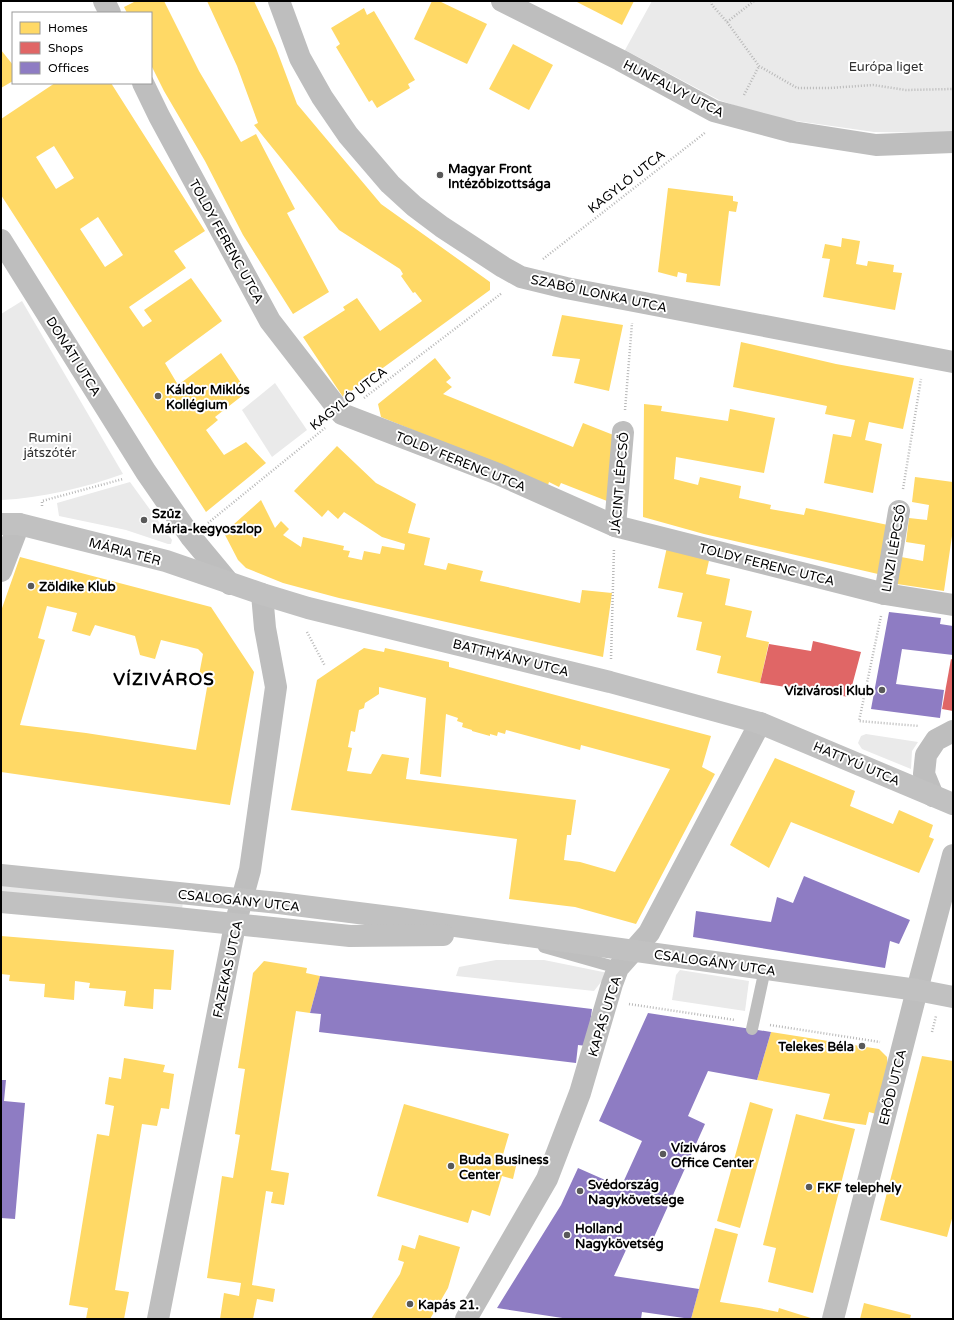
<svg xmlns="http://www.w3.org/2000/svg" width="954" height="1320" font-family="'Varela Round',sans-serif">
  <rect width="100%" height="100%" fill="#fff"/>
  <g fill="#eaeaea">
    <path d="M652,1h301v132l-79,-1 -106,-15 -49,-17 -94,-50z"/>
    <path d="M22,301l101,173c-39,14 -81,24 -122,26v-186z"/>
    <path d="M275,383l32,47 -35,27 -30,-47z"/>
    <path d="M130,482l42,58 -1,4h-3l-42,-14 -67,-14 -2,-13z"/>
    <path d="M866,734l52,8 -6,9 -1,18 -49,-20 -4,-6 3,-7z"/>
    <path d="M1,884l182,18 -1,7 -181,-17z"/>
    <path d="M496,960h48l64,13 -14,18 -138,-15 3,-9z"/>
    <path d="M680,970l69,11 -4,30 -73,-11 4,-25z"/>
  </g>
  <g fill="#ffd966" fill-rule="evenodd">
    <path d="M136,1h28l35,70 42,71 15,-8 39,75 -8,4 42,79 -36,22 -50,-79 -38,-74 -41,-70 -13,-26v-52h-24l-3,-6z"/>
    <path d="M207,1h47l22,47 21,56 84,100 109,78v8l-147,107 -40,-60 42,-27 -2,-3 14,-9 23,33 42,-30 -7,-9 -2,1 -12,-17 2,-2 -3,-5 -61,-39 -85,-105 4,-2 -21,-57z"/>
    <path d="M432,1h7l48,23 -20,40 -53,-25z"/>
    <path d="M575,1h59l-12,24z"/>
    <path d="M364,8l3,7 7,-4 41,69 -7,4 2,4 -33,20 -5,-8 -3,2 -33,-55 4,-3 -9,-16z"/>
    <path d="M513,44l40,21 -24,45 -40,-21z"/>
    <path d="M1,50l12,15v16l-12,7z"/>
    <path d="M55,83h56l94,148 -31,20 12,17 -57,39 14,20 9,-6 -8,-11 47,-32 31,43 -57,42 13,22 43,-32 26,39 -32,25 3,3 -12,10 18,25 22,-13 20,21 -60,49 -205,-317v-76zM54,146l20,32 -18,11 -20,-32zM98,217l25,38 -18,12 -25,-38z"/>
    <path d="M668,188l65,8v5l5,1 -2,10 -7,-1 -9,75 -34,-4 1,-8 -9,-2 -1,5 -19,-5z"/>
    <path d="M842,238l18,3 -4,23 11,2 1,-5 26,4 -1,7 9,1 -7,37 -72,-13 7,-38 -8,-1 3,-14 16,3z"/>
    <path d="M562,315l61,10 -14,66 -35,-8 6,-24 -28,-3z"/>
    <path d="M741,342l95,22 78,14 -11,51 -34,-7 -4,18 17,4 -9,49 -49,-10 9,-49 18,3 4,-17 -30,-6 2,-8 -94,-19z"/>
    <path d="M435,358l16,20 -5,4 6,5 -9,7 130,53 10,-24 38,15 -14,63 -46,-18 -2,4 -10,-5 -1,3 -167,-68 -3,-13z"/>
    <path d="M644,404l18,2 -1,5 67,10 2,-12 45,9 -11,55 -88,-16 -2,22 24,6 2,-8 41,9 -2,12 32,7 -1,4 34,6 2,-7 82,17 -10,49 -174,-40 -61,-17z"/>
    <path d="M337,446l39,37 40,21 -8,29 22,5 -6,27 22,5 2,-7 35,8 -3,10 100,22 2,-13 30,3 -9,64 -264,-59 -56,-15 -37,-15 -8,-8 -14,-27 37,-33 14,28 6,-7 8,8 -6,6 18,12 2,-10 41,9 -1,4 7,1 -2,6 14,3 2,-9 16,3 2,-8 22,4 1,-6 -23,-7 -38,-25 -6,7 -10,-9 -6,7 -28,-26z"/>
    <path d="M915,477l38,5v47l-9,62 -47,-7 4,-27 22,4 2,-16 -19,-3 3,-24 18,2 2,-15 -17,-3z"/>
    <path d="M667,547l43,9 -4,18 24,5 -5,26 27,6 -6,26 23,5 -9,41 -43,-10 4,-17 -25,-6 6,-28 -25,-5 6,-24 -25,-5z"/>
    <path d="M20,557l191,50 43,65 -24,133 -229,-33v-161zM47,606l30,7 -5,18 18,5 5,-11 40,11 5,19 15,4 6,-19 37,9 5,5 -4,21 9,7 -12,68 -110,-17 -66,-8 25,-85 -7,-2z"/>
    <path d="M364,648l20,4 1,-4 64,14v5l262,69 -9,31 13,7 -79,150 -61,-17 -66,-8 8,-60 -226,-29 26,-130zM379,687l47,11 -6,76 21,3 5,-63 12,4 -1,3 6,2 -1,4 10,3v1l18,5v-2l7,2 1,-4 7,2 1,-4 74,20 1,-5 89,24 -55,103 -35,-10 -16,-2 3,-25h4l5,-35 -170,-21 3,-21 -27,-4 -11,20 -24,-3 5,-23 -4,-1 1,-5 2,-11 4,1 4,-22 5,-2 1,-5 14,-9z"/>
    <path d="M775,758l80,33 -5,15 43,18 6,-14 34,15 -4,12 5,2 -15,34 -128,-51 -22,46 -39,-23z"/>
    <path d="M1,936l173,14 -3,40 -17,-1 -1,20 -29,-3 2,-15 -37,-3 1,-5 -15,-2 -1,19 -30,-3 1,-13 -36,-3 1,-6 -9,-1z"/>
    <path d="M264,961l43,7 -1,5 14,3 -10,37 -14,-2 -25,159 18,3 -5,32 -13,-2 2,-11 -7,-1 -14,94 23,4 -2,13 -16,-3 -4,20h-33l4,-26 15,3 2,-13 -34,-5 15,-102 11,2 7,-43 -5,-1 10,-65 -7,-1 15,-95z"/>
    <path d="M771,1032l108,17 8,8 1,10 -12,47 -7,-2 -3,13 -43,-6 7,-25 -73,-14z"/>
    <path d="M922,1056l31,5v154l-6,22 -67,-17z"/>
    <path d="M124,1058l41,7 -2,7 11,2 -5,35 -8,-1 -4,18 -15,-2 -27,166 14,2 -5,27h-38l2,-11 -19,-3 28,-171 12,2 5,-30 -9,-2 4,-27 12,2z"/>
    <path d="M750,1102l23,7 -33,119 -23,-7z"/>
    <path d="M404,1104l105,30 -7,24 15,4 -4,17 -11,-3 -12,40 -18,-6 -4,13 -91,-27z"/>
    <path d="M796,1114l59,15 -42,164 -45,-11 8,-34 -13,-3z"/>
    <path d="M715,1228l23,6 -18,68 39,6 19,4 1,-4 35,11h-123z"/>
    <path d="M419,1235l41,12 -12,41 -18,31h-59l29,-45 4,-12 -6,-2 4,-15 13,4z"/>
    <path d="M864,1303l47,12 -1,4h-50z"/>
  </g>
  <g fill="#e06666">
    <path d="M813,641l48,11 -12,45 -89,-14 9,-39 42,7z"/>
    <path d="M951,659l2,1v51l-11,-2z"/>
  </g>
  <g fill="#8e7cc3">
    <path d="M889,612l52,6 -1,6 13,2v29l-51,-6 -6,35 48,6 -4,28 -69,-9z"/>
    <path d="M804,876l106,44 -11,24 -9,-3 -5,27 -192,-31 3,-26 75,11 6,-25 16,6z"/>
    <path d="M320,976l272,33 -5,37 -9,-1 -2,18 -257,-31 2,-18 -11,-1z"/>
    <path d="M648,1013l123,19 -14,48 -49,-9 -20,45 17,8 -55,122 -18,-9 -18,39 85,13 -8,30 -49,-7 -1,7h-72l-72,-11 64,-103 17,-37 43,19 21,-46 -43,-20z"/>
    <path d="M1,1080h5l-2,21 21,2 -10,116 -14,-1z"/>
  </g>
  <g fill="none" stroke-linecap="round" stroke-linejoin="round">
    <g stroke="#b8b8b8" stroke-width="2.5" stroke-dasharray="1 2" stroke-linecap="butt">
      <path d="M711,1l1,4 15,17 32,44 38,22h33l43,-3 33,5 47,-1"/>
      <path d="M727,22l27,-21"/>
      <path d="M744,95l15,-29"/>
      <path d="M543,259l163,-127"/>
      <path d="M364,398l138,-105"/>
      <path d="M625,410l7,-87"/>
      <path d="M903,489l18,-110"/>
      <path d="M42,506v-5l81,-22"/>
      <path d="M208,523l117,-95"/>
      <path d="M881,616l-22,105 60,5"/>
      <path d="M307,632l18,34"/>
      <path d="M611,659l3,-111"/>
      <path d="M629,1004l106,16"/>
      <path d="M770,1025l110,17"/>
      <path d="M932,1032l4,-16"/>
    </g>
    <g stroke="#bebebe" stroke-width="12">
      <path d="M544,947l74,21"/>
      <path d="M752,1029l13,-60"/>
    </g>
    <g stroke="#bebebe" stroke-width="22">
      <path d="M104,1l6,12"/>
      <path d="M279,1l21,57 22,39 26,38 42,49 24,22 28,21 61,40 18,10 45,11 387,74"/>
      <path d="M502,1l118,59 94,51 79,21 83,13 77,-3"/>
      <path d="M143,83l16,33 111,205 72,93 156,60 117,52 270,68 68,11"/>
      <path d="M1,240l145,232 45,65 39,47"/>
      <path d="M615,526l8,-94"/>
      <path d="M1,571l18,-47"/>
      <path d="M885,594l14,-83"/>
      <path d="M933,796l-9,-22 2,-19 10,-15 17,-9"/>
      <path d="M158,1319l77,-394 15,-55 26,-183 -11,-59 -3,-34"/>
      <path d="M466,1319l81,-140 33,-86 32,-109 6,-16 31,-35 111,-210"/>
      <path d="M833,1319l84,-329 36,-135"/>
    </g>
    <g stroke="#c1c1c1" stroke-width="22">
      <path d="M1,524h18l147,37 96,33 46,14 302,74 150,41 193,81"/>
      <path d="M1,875l278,28 119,15 519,72 36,7"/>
      <path d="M1,902l166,15 183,19 93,-1"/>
    </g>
  </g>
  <g fill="#595959" stroke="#fff" stroke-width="1.5">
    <circle cx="440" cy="175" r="4"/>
    <circle cx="158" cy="396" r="4"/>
    <circle cx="144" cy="520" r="4"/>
    <circle cx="31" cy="586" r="4"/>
    <circle cx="882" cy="690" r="4"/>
    <circle cx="862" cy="1046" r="4"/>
    <circle cx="663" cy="1154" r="4"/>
    <circle cx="451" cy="1166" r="4"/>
    <circle cx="809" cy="1187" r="4"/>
    <circle cx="580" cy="1191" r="4"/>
    <circle cx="567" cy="1235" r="4"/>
    <circle cx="410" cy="1304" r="4"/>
  </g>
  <g text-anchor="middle" stroke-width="4" stroke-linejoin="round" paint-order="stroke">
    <g font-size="13" fill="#2f2f2f" stroke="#fff">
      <text x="886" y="71">Európa liget</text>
      <text x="50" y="442">Rumini<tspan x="50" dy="15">játszótér</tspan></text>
    </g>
    <g font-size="13" fill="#000" stroke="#fff">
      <text transform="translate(674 88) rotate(27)" y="5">HUNFALVY UTCA</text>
      <text transform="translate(626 181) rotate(-38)" y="5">KAGYLÓ UTCA</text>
      <text transform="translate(227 241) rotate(61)" y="5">TOLDY FERENC UTCA</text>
      <text transform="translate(599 293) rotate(12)" y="5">SZABÓ ILONKA UTCA</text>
      <text transform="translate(74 356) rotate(58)" y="5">DONÁTI UTCA</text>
      <text transform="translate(348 398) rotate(-38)" y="5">KAGYLÓ UTCA</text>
      <text transform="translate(461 461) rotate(22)" y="5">TOLDY FERENC UTCA</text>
      <text transform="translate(619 483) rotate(-85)" y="5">JÁCINT LÉPCSŐ</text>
      <text transform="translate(893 548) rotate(-80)" y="5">LINZI LÉPCSŐ</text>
      <text transform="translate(125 551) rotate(15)" y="5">MÁRIA TÉR</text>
      <text transform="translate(767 564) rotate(14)" y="5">TOLDY FERENC UTCA</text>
      <text transform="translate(511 657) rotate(14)" y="5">BATTHYÁNY UTCA</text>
      <text transform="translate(857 763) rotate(23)" y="5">HATTYÚ UTCA</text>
      <text transform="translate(239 900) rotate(6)" y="5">CSALOGÁNY UTCA</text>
      <text transform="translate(715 962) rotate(8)" y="5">CSALOGÁNY UTCA</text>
      <text transform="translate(227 969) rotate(-78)" y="5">FAZEKAS UTCA</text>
      <text transform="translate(604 1016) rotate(-73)" y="5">KAPÁS UTCA</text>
      <text transform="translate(892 1087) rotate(-76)" y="5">ERŐD UTCA</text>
    </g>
    <g font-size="13" font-weight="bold" fill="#000" stroke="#fff" text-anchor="start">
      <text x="448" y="173">Magyar Front<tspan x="448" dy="15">Intézőbizottsága</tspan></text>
      <text x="166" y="394">Káldor Miklós<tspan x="166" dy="15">Kollégium</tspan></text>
      <text x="152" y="518">Szűz<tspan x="152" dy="15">Mária-kegyoszlop</tspan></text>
      <text x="39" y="591">Zöldike Klub</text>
      <text x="874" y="695" text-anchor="end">Vízivárosi Klub</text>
      <text x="854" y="1051" text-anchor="end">Telekes Béla</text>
      <text x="671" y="1152">Víziváros<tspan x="671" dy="15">Office Center</tspan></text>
      <text x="459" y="1164">Buda Business<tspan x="459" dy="15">Center</tspan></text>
      <text x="588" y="1189">Svédország<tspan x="588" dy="15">Nagykövetsége</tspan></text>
      <text x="817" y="1192">FKF telephely</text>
      <text x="575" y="1233">Holland<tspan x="575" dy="15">Nagykövetség</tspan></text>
      <text x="418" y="1309">Kapás 21.</text>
    </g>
    <g font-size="17" font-weight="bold" letter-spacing="1" fill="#000" stroke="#fff">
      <text x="164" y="685">VÍZIVÁROS</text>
    </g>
  </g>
  <rect width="954" height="1320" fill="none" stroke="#000000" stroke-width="4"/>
  <rect x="12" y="12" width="140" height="72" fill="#ffffff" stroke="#999999"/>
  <rect x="20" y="22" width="20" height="12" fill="#ffd966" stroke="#999999"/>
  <text x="48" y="32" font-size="12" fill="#000000">Homes</text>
  <rect x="20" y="42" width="20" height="12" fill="#e06666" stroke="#999999"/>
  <text x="48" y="52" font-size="12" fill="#000000">Shops</text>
  <rect x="20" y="62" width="20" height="12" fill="#8e7cc3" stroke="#999999"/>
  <text x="48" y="72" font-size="12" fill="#000000">Offices</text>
</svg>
